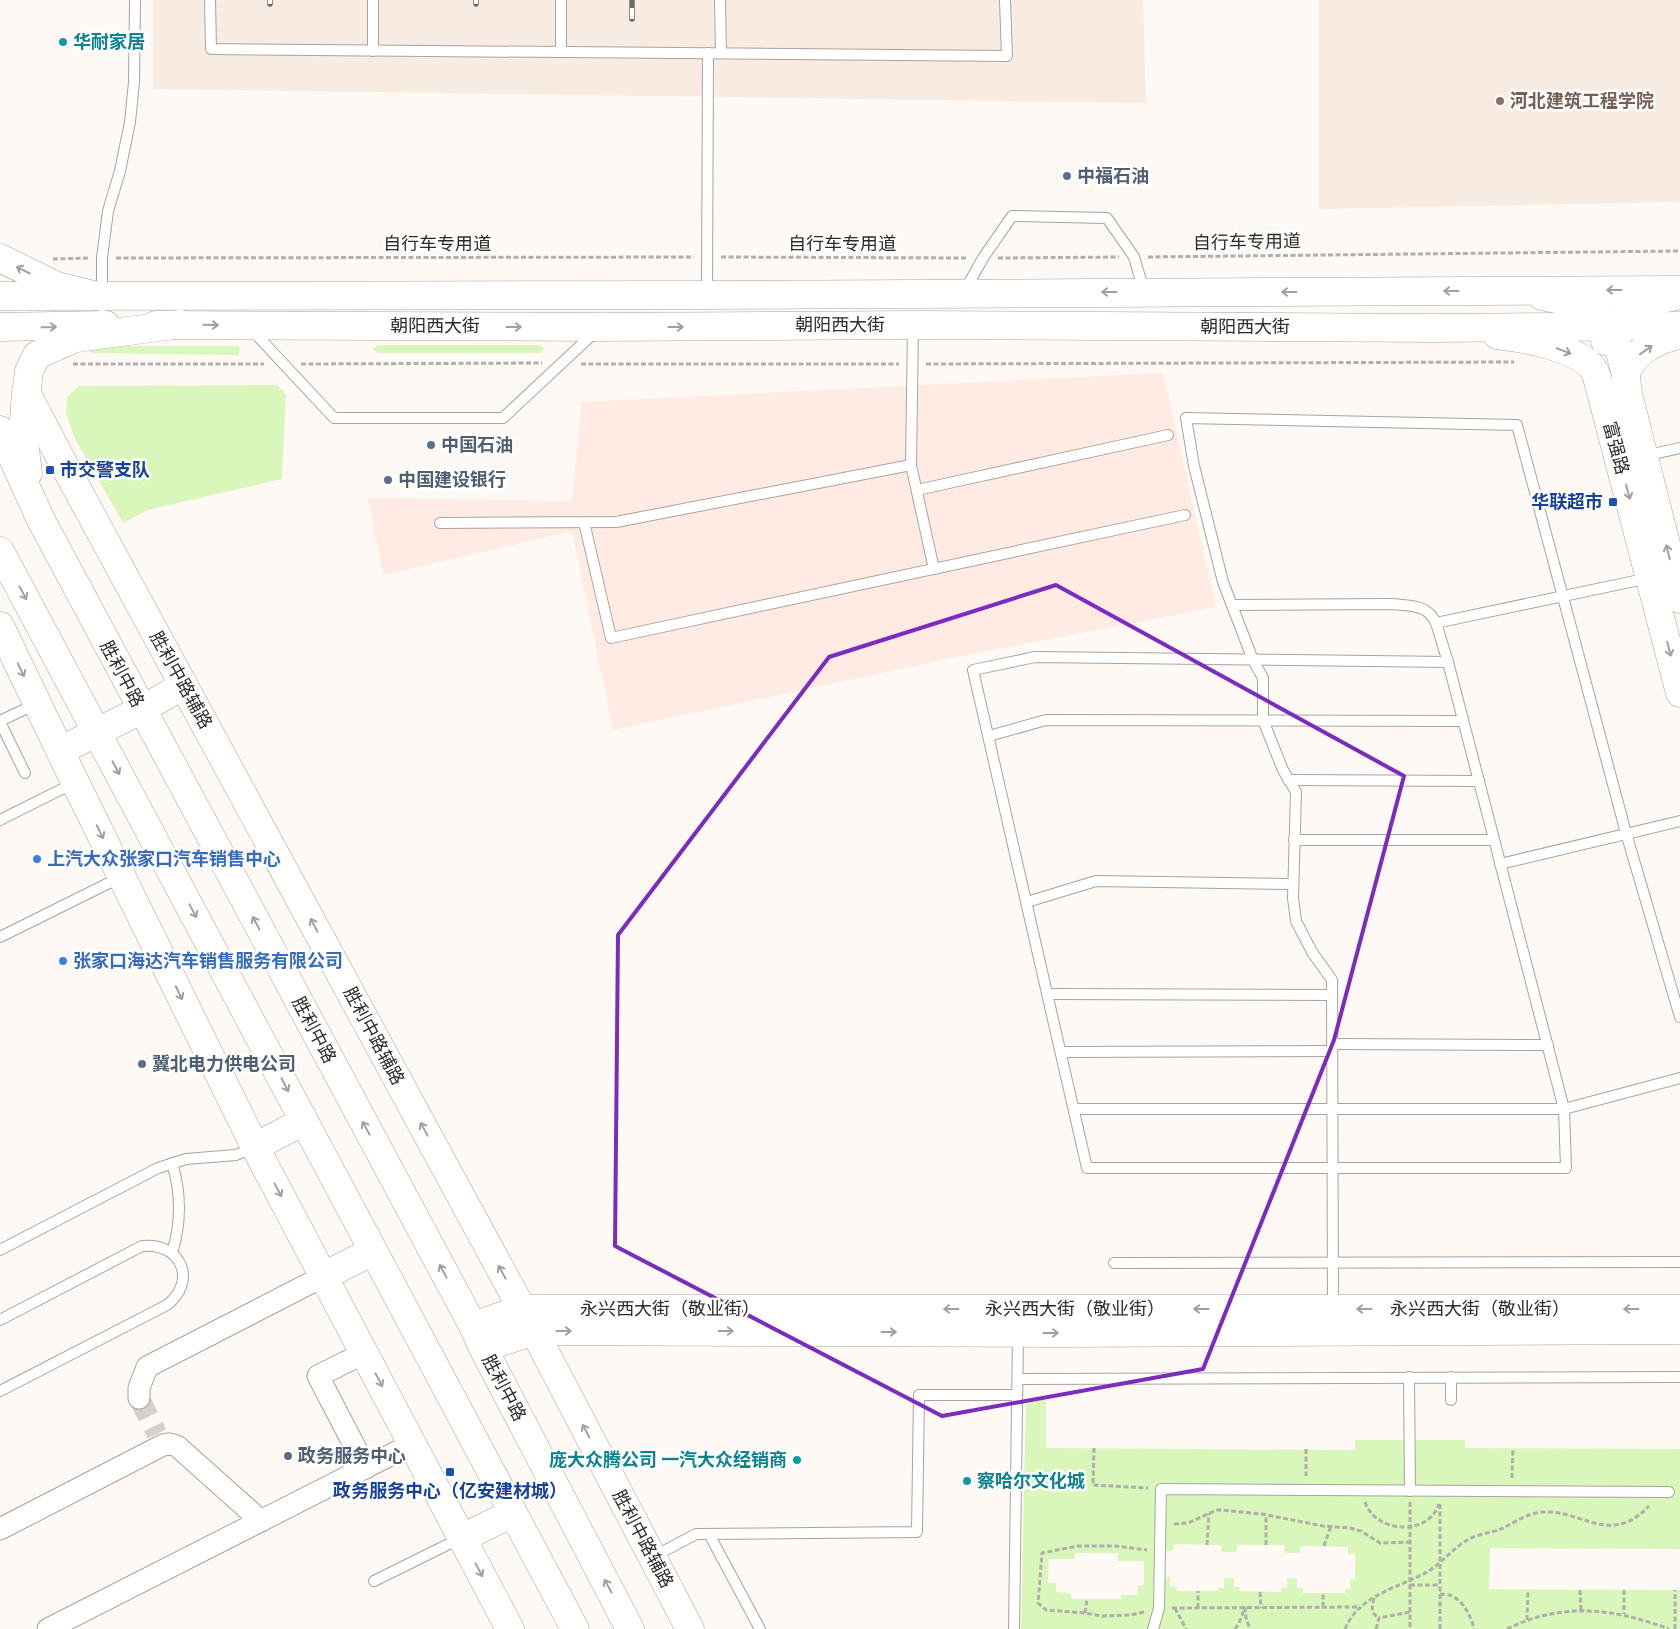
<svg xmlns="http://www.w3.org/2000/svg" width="1680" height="1629" font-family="'Public Sans','Noto Sans SC',sans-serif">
  <rect width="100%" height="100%" fill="#fef9f4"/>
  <path fill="#ffebe4" d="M1163,373l53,234 -259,50 -344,73 -41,-199 -189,44 -15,-77 204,3 10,-99z"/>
  <g fill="#f7ebe2">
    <path d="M153,0h990l3,103 -993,-14z"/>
    <path d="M1319,0h361v202l-361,7z"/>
  </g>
  <g fill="#d9f7ba" fill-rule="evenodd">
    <path d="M378,345h161l5,3 -4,5h-162l-5,-4z"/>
    <path d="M92,346h145l4,3 -3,6 -146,-2 -3,-3z"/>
    <path d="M277,385l9,9 -4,85 -134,31 -25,13 -49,-86 -8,-24 1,-16 12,-11z"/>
    <path d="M1026,1399h20v49l309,2v-10h110v8l215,1v100l-190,-1 -1,41 191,1v39h-659zM1174,1544l47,1v7h16v-7h47l1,8h15v-7l48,1v7h7v25h-5v10h-5v4h-42v-5h-6v-9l-10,-1v10h-5l-1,4 -41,-1v-4h-6v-9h-10v10h-6v3h-41v-4l-7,-1v-9h-5v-26h8zM1075,1553h43v8h26v24h-6l-1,10h-16v4h-49l-1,-6 -15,-1v-9h-8l1,-24h26z"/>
  </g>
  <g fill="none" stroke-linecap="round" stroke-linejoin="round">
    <path stroke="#d4d0cb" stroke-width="21" stroke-dasharray="21 11" stroke-linecap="butt" d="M139,1398l18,36"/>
    <g stroke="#a9a39f" stroke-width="12">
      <g id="service">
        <path d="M210,0l1,49 796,7 -2,-56"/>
        <path d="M373,0v51"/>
        <path d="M561,0v52"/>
        <path d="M720,0l1,53"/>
        <path d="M964,292l19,-34 29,-42 95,2 27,39 10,34"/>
        <path d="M707,294l1,-241"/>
        <path d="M102,296v-38l6,-47 12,-40 10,-49 4,-40 1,-82"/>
        <path d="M913,326l-2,139 23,104"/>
        <path d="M252,330l82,88h169l92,-86"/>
        <path d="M1644,456l36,-8"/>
        <path d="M917,490l251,-55"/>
        <path d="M584,522l27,116 574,-123"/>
        <path d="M440,523l176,-1 295,-57"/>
        <path d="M1232,605l160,-1c19,2 35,0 44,19"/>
        <path d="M1035,657l413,5 116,447 2,59h-479l-114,-498z"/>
        <path d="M1448,662l-12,-39 213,-45"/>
        <path d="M0,721l36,-17"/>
        <path d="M0,722l25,51"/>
        <path d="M989,736l57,-16 417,1"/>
        <path d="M1288,780l191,1"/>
        <path d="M0,820l74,-37"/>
        <path d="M1294,840h200"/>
        <path d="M1500,864l180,-43"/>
        <path d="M1027,902l69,-21 197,3"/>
        <path d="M0,937l121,-60"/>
        <path d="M1048,994l284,1"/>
        <path d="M1332,1044l216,1"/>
        <path d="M1061,1052l271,-1"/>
        <path d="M1074,1109h490l116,-31"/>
        <path d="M0,1250l158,-82 28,-9 50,-4 17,-7"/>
        <path d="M172,1253c9,-29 9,-61 0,-90"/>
        <path d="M1114,1263l566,-1"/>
        <path d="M1333,1308l-1,-328 -20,-28 -16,-31 -3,-23 3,-106 -13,-22 -20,-50v-42l-10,-18 -30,-78 -29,-116 -8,-48 331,7 109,408 54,184"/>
        <path d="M0,1320l142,-74c39,-4 56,35 25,59l-167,86"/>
        <path d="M1409,1377l1,114"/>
        <path d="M1018,1379l662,-2"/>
        <path d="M1451,1400v-23"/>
        <path d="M709,1534l51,95"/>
        <path d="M653,1557l43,-23 221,-2 2,-137h98"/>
        <path d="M374,1581l87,-43"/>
        <path d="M1014,1629l4,-295"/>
        <path d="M1153,1629l6,-21 2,-119 508,3"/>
      </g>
    </g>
    <g stroke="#a9a39f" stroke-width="23">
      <g id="minor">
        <path d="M364,1353l-46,23 48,92"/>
        <path d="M139,1398v-10l8,-21 177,-91"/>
        <path d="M0,1529l163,-84 7,-1 7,2 84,75"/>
        <path d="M48,1629l364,-185"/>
      </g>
    </g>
    <g stroke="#a9a39f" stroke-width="29">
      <g id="secondary">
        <path d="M1542,296c18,4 54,9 65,23 7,9 16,44 19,56"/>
        <path d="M1497,335c26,3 71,11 92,29 4,3 6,8 8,13l83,316"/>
        <path d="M1680,335c-21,4 -47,16 -54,39 -1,5 2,14 2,20l52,205"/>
        <path d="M1605,341l15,-25 25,-13 34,-8"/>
        <path d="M26,392l37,71 471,868 156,298"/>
        <path d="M0,626l75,156 180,365 255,482"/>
        <path d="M141,710l43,-25"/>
        <path d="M60,751l37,-19"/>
        <path d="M255,1147l49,-26"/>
        <path d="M324,1276l49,-25"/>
        <path d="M473,1326l49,-17h1158"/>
        <path d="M483,1348l51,-17 520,2 626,-3"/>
        <path d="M462,1538l51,-25"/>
      </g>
    </g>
    <g stroke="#a9a39f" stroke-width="29">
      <g id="primary">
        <path d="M0,296l707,-1 973,-5"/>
        <path d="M156,325l445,2 312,-2 518,3 249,-2"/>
        <path d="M0,327l106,-2"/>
      </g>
    </g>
    <g stroke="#a9a39f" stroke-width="29">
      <g id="trunk">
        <path d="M0,258l57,28 45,11"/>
        <path d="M0,430l41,90 432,806 10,22 147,281"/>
        <path d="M28,473l-5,-39 2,-29 4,-34 8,-16 39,-17 105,-14"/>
        <path d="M0,551l575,1078"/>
        <path d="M97,732l44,-22"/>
      </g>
    </g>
    <g stroke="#b2aeaa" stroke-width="3" stroke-dasharray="5 2.5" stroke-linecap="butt">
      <path d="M721,257l246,1"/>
      <path d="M1148,257l532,-6"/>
      <path d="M116,258l578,-1"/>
      <path d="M998,258l121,-1"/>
      <path d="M53,259l36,-1"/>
      <path d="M73,364h191"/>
      <path d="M301,364l241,-1"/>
      <path d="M581,364h318"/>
      <path d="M926,364l588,-2"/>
      <path d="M1094,1448l-1,37 55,3"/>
      <path d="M1306,1449v27"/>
      <path d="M1512,1478l1,-30"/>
      <path d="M1365,1502c10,31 63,35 74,2"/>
      <path d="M1410,1502v127"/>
      <path d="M1174,1524l14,-1 29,-13h5l40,4 61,12 27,2 11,3 19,12 30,-1"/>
      <path d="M1207,1545l2,-32"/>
      <path d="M1266,1545v-30"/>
      <path d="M1324,1546l7,-20"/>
      <path d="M1410,1585h30"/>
      <path d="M1580,1590l1,20"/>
      <path d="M1624,1590v24"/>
      <path d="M1260,1592l1,16"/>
      <path d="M1440,1594c3,1 9,0 12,2 12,6 19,20 22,33"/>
      <path d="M1374,1598c-2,9 -4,15 5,20"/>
      <path d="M1323,1607v-14"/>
      <path d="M1172,1608l187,-1"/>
      <path d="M1175,1608l11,21"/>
      <path d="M1198,1608v-17"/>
      <path d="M1144,1612l-13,3 -29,1 -17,-3 -39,-3 -8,-7 4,-50 36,-7h38l31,4"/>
      <path d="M1085,1613l2,-14"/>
      <path d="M1527,1620l1,-30"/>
      <path d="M1235,1629l4,-6 6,-15 1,10 4,11"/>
      <path d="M1345,1629c14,-34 53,-41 82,-57 15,-9 26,-24 42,-33 9,-5 22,-6 32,-10 11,-5 22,-13 35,-16 43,-8 72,36 113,-7"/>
      <path d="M1376,1629l3,-11 31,-6"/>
      <path d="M1440,1629v-127"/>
      <path d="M1507,1629c55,-27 106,-21 162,0"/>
      <path d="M1675,1629v-39"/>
    </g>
    <use href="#service" stroke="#fff" stroke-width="10"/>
    <use href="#minor" stroke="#fff" stroke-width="21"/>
    <use href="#secondary" stroke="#fff" stroke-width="28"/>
    <use href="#primary" stroke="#fff" stroke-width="28"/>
    <use href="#trunk" stroke="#fff" stroke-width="28"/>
    <g stroke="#6c6966" stroke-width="5.5">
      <g id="rail">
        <path d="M476,0v4"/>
        <path d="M270,4v-4"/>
        <path d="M632,19v-19"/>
      </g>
    </g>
    <use href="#rail" stroke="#fff" stroke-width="4" stroke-dasharray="11" stroke-linecap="butt"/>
  </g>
  <defs><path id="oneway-shaft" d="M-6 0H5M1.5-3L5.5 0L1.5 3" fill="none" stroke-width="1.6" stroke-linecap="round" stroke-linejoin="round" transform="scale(1.25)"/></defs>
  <g stroke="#a0a09f">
    <use href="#oneway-shaft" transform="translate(23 270) rotate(-153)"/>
    <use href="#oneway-shaft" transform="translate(1614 290) rotate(180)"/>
    <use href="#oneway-shaft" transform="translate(1451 291) rotate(180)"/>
    <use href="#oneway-shaft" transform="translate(1109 292) rotate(180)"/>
    <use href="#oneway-shaft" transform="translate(1289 292) rotate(180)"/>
    <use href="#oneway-shaft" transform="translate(211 325) rotate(1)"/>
    <use href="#oneway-shaft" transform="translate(49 327) rotate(-1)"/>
    <use href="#oneway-shaft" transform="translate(514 327)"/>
    <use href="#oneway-shaft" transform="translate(676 327)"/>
    <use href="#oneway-shaft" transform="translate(1646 350) rotate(-36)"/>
    <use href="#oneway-shaft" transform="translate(1564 351) rotate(21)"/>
    <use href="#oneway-shaft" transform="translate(1628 492) rotate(75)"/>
    <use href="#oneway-shaft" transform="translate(1668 552) rotate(-104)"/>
    <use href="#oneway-shaft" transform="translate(23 593) rotate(62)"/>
    <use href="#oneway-shaft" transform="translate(1669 649) rotate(76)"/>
    <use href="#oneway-shaft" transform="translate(21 670) rotate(64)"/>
    <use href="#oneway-shaft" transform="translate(116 768) rotate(62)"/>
    <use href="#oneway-shaft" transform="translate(100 832) rotate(64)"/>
    <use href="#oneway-shaft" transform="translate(193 911) rotate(62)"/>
    <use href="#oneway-shaft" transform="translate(256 923) rotate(-118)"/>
    <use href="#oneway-shaft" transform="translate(314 925) rotate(-118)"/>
    <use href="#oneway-shaft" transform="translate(179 993) rotate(64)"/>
    <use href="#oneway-shaft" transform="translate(285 1085) rotate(62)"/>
    <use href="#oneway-shaft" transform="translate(366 1128) rotate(-118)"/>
    <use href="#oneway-shaft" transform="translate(424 1129) rotate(-118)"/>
    <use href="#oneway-shaft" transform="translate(278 1190) rotate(62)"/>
    <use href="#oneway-shaft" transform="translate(443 1271) rotate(-118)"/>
    <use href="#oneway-shaft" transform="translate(502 1272) rotate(-118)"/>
    <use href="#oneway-shaft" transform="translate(951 1309) rotate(-180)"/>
    <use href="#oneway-shaft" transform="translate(1201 1309) rotate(-180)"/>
    <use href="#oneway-shaft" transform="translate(1364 1309) rotate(-180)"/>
    <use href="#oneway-shaft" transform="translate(1631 1309) rotate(-180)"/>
    <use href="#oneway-shaft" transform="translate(564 1331)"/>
    <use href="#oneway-shaft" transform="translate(726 1331)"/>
    <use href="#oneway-shaft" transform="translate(889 1332)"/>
    <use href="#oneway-shaft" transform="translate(1051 1333)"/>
    <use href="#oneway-shaft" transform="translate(379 1380) rotate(62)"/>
    <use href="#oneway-shaft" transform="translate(586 1431) rotate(-118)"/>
    <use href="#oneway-shaft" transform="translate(479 1570) rotate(62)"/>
    <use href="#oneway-shaft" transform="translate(608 1586) rotate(-118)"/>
  </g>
  <path fill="none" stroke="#7b2cbf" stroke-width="4" stroke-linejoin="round" d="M1056,585l348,191 -70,264 -131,329 -261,47 -327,-170 3,-311 211,-278z"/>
  <g fill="#0f9aa8" stroke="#fff" stroke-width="2">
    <circle cx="63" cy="42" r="5"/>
    <circle cx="797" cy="1460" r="5"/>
    <circle cx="967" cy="1481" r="5"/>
  </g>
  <circle fill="#8d6e63" stroke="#fff" stroke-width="2" cx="1500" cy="101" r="5"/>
  <g fill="#5c6f8a" stroke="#fff" stroke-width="2">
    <circle cx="1067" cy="176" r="5"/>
    <circle cx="431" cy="445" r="5"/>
    <circle cx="388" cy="480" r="5"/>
    <circle cx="142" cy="1064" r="5"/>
    <circle cx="288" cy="1456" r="5"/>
  </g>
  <g fill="#1a4fb4" stroke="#fff" stroke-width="2">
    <rect x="45" y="465" width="10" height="10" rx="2.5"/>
    <rect x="1608" y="497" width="10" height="10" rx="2.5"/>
    <rect x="445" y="1467" width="10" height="10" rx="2.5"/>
  </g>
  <g fill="#3f7fe0" stroke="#fff" stroke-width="2">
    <circle cx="37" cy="859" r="5"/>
    <circle cx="63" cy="961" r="5"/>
  </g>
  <g text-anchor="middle" stroke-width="5" stroke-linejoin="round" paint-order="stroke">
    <g font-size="18" font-weight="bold" fill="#0d838f" stroke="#fff" text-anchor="start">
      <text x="73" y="48">华耐家居</text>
      <text x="787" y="1466" text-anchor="end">庞大众腾公司 一汽大众经销商</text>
      <text x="977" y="1487">察哈尔文化城</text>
    </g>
    <g font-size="18" font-weight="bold" fill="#785e54" stroke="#fff" text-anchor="start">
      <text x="1510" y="107">河北建筑工程学院</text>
    </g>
    <g font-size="18" font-weight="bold" fill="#4e5e75" stroke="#fff" text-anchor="start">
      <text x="1077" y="182">中福石油</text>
      <text x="441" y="451">中国石油</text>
      <text x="398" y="486">中国建设银行</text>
      <text x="152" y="1070">冀北电力供电公司</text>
      <text x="298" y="1462">政务服务中心</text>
    </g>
    <g font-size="18" fill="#2d2b29" stroke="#fff">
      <text transform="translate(1247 242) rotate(-1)" y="6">自行车专用道</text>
      <text x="437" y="250">自行车专用道</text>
      <text x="842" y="250">自行车专用道</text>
      <text x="840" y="331">朝阳西大街</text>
      <text x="435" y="332">朝阳西大街</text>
      <text x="1245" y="333">朝阳西大街</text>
      <text transform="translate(1616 448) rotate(75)" y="6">富强路</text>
      <text transform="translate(122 674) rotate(62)" y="6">胜利中路</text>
      <text transform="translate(181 680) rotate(61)" y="6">胜利中路辅路</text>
      <text transform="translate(314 1030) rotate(62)" y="6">胜利中路</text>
      <text transform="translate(374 1036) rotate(62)" y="6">胜利中路辅路</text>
      <text x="670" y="1315">永兴西大街（敬业街）</text>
      <text x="1075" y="1315">永兴西大街（敬业街）</text>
      <text x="1480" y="1315">永兴西大街（敬业街）</text>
      <text transform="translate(504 1388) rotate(62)" y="6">胜利中路</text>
      <text transform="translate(643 1539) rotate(62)" y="6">胜利中路辅路</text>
    </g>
    <g font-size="18" font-weight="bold" fill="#164399" stroke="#fff" text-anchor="start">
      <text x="60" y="476">市交警支队</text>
      <text x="1603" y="508" text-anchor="end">华联超市</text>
      <text x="450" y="1497" text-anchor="middle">政务服务中心（亿安建材城）</text>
    </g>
    <g font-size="18" font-weight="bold" fill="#366cbe" stroke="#fff" text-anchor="start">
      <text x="47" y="865">上汽大众张家口汽车销售中心</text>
      <text x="73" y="967">张家口海达汽车销售服务有限公司</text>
    </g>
  </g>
</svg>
